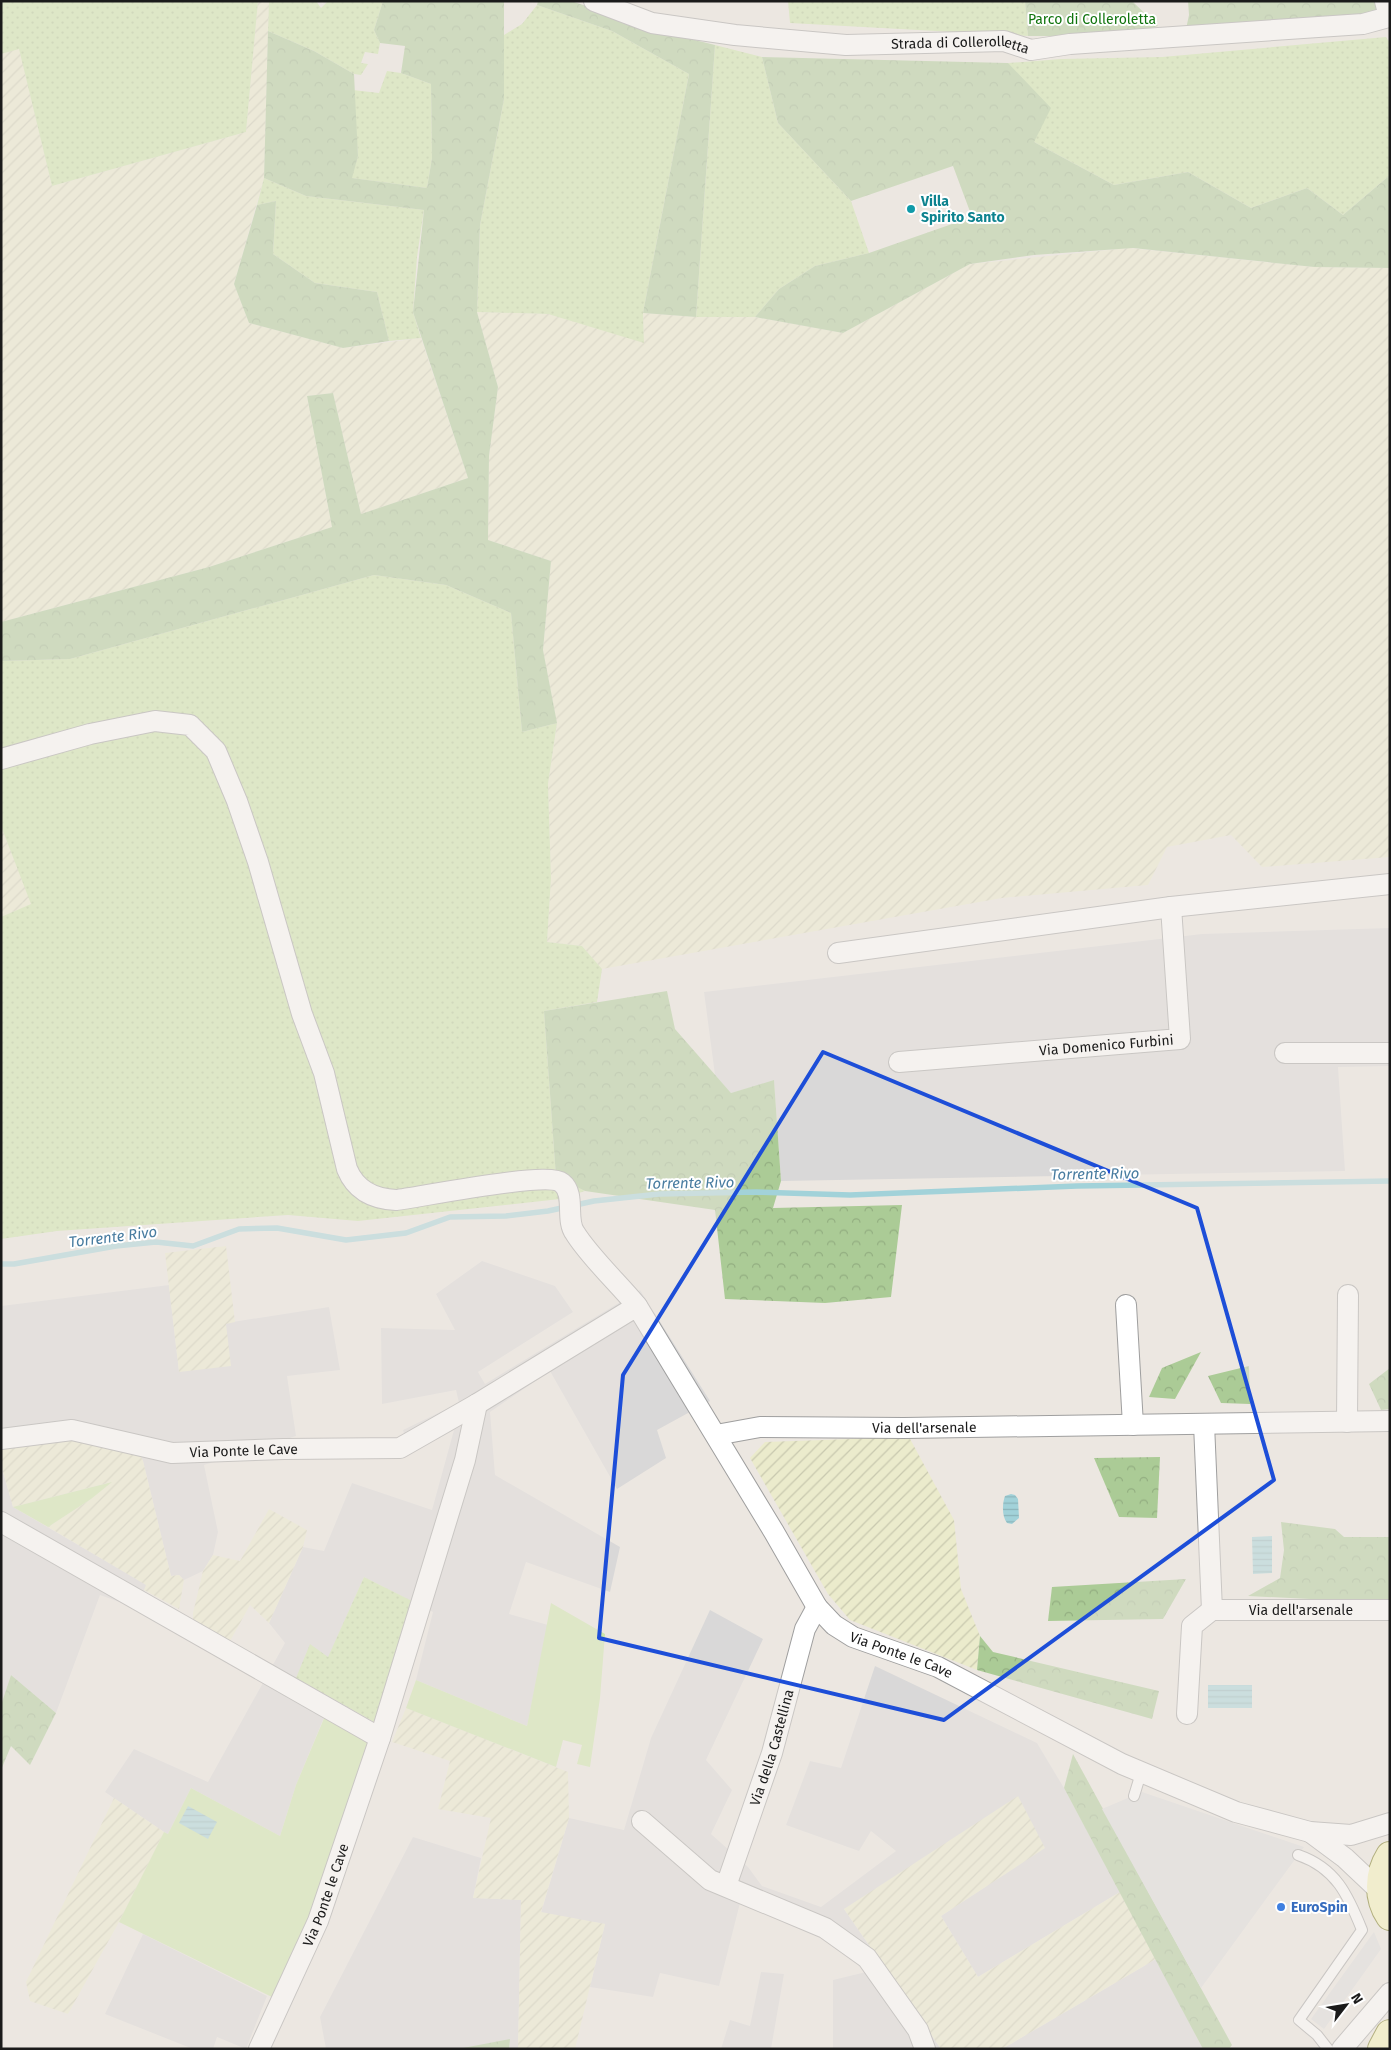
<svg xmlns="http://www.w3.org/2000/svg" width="1391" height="2050" font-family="'Fira Sans',sans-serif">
  <defs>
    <pattern id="farmland-furrows" width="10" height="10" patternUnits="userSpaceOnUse" patternTransform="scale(1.25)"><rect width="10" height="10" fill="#ebebcc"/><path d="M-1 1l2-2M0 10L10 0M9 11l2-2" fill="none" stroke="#c9c9af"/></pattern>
    <pattern id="grass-dots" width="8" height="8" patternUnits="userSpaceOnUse" patternTransform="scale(1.25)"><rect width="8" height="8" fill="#cce6a7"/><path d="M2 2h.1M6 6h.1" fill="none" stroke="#afc58f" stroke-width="1.8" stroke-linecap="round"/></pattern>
    <pattern id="forest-crowns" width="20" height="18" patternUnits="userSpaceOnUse" patternTransform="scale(1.25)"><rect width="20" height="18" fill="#abcb96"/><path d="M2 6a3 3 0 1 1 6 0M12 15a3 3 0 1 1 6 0" fill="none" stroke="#93ae81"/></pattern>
    <pattern id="water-rules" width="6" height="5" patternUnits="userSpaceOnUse" patternTransform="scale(1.25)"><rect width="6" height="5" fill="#a2d2d9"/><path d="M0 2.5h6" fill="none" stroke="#8bb4ba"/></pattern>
  </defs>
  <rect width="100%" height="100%" fill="#ece7e1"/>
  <g fill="#d9d8d8">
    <path d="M1390,928v138l-52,1 7,104 -564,10 -7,-100 -43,12 -16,-18 -11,-83 498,-58z"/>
    <path d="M482,1261l73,25 18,26 -95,60 7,12 155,-94 70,111 -53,29 9,28 -49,31 -67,-118 -60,41 5,63 125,72 -10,45 -84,-30 -17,52 39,11 -21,101 -111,-46 17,-68 -69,-35 -36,81 -32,20 38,21 -11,21 -27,65 -16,51 -89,-48 -23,46 -4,-2 -59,-40 29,-43 74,33 77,-139 -16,-20 34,-76 21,4 28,-68 80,27 22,-80 -44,23 -7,-23 56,-27 -3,-13 -74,14 -1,-76 74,2 -19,-36z"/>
    <path d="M169,1285l10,86 47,-48 103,-16 11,63 -53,6 9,60 -92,29 14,67 -5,23 -10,16 -19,9 -5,-5 -8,1 -28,-115 -5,-10 1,-10 -138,-8v-127z"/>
    <path d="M1,1465l12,42 134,78 -11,23 -36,-13 -44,118 -45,-38 -10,30z"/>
    <path d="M710,1610l53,29 -57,121 26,30 -21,44 37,33 14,19 59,21 75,-56 -25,-20 -12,20 -73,-26 24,-64 31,7 34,-102 162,77 27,45 56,104 -142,85 -37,-61 103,-68 -200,61 97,140h-108v-69l33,-8 -31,-28 -95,-41 -21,83 -59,-13 -7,24 -63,-10 15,-63 -64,-11 28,-95 55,12 27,-92z"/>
    <path d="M413,1837l68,21 -8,40 48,2 -3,149h-192l-6,-32z"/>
    <path d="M143,1934l124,62 -21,53 -29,-12 -4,12h-20l-88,-35z"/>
    <path d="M1156,1959l47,90h-201z"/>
    <path d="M761,1972l23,2 -13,75h-50l9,-29 20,6z"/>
  </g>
  <g fill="url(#farmland-furrows)">
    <path d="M258,1h11l-5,177 -30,106 15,39 94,25 78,-10 47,140 -107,36 -28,-121 -26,3 25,131 -123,40 -208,55v-568l18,-6 33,138 194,-54z"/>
    <path d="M1129,248l185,19 76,1v589l-128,10 -31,-32 -64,12 -19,38 -146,13 -400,71 -20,-23 -35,-4 4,-64 -3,-94 9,-60 -14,-74 8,-89 -63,-21 1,-84 9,-69 -21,-75 71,2 96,28 -1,-29 53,4h59l88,16 127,-69z"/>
    <path d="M1,826l31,78 -31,13z"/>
    <path d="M226,1246l9,76 -9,2 5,42 -52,6 -14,-119z"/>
    <path d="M909,1437l45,83 7,69 19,47 -3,34 -127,-50 -22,-26 -78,-136 15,-16z"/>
    <path d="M70,1440l68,11 5,10 28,115 8,-1 5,5 -5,29 -35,-19 2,-5 -98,-58 43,-28 20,-17 -98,25 -12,-42v-17z"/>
    <path d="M269,1509l38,21 -4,17 -34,76 -19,-18 -21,38 -36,-24v-6l10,-42 10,-16 27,6z"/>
    <path d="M406,1708l162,64 1,46 -28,94 64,12 -30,125h-57l3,-149 -48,-2 18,-80 -53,-9 12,-48 -58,-19z"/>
    <path d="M1018,1796l27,52 -104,68 37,61 142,-85 36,67 -154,90h-61l-97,-140z"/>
    <path d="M114,1798l50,34 -45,90 -51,92 -38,-13 -4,-19z"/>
  </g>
  <g fill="url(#grass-dots)">
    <path d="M1,1h257l-12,131 -194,54 -33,-137 -18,5z"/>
    <path d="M269,1h47l5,7 7,-7h55l-9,29 6,13 -2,11 -13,-2 -4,11 7,1 -7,11 -7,-1 -40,-23 -46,-20z"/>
    <path d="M788,1h237l3,35 -238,-13z"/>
    <path d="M537,5l75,26 77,43 -46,239 1,30 -96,-29 -71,-2 3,-87 24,-126v-64l18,-11z"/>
    <path d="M1386,37l4,6v132l-47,40 -36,-27 -56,20 -63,-36 -74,13 -80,-43 -26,-79 53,-4 101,-2z"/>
    <path d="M715,45l47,12 16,66 73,78 18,52 -54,13 -36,23 -24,28h-59z"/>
    <path d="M387,71l14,2 30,11 1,74 -5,30 -76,-10 7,-22 -5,-66 26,3z"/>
    <path d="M264,178l42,18 118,14 -7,47 -4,55 8,26 -32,3 -12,-49 -62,-9 -42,-29 3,-53 -19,4z"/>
    <path d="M374,575l72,10 65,28 11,119 35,-9 -9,61 3,94 -4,64 35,4 20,23 -5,33 -53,9 12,166 29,14 -25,8 -202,22 -70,-6 -231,16 -56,8v-322l30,-13 -30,-78v-165l69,-2z"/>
    <path d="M364,1577l50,25 -40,120 -78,-44 14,-34 18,13z"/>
  </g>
  <g fill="url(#forest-crowns)">
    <path d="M383,1h121v98l-24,126 -3,87 21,75 -9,69 -1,84 63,21 -8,89 14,73 -35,9 -11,-119 -65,-28 -72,-10 -304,84 -69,2v-39l208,-55 123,-40 -25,-131 26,-3 28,121 107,-36 -55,-166 11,-102 -118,-14 -42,-18 4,-147 46,20 40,23 4,82 -6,22 75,10 5,-30 -1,-74 -30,-11 4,-27 -25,-3 -6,-13z"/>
    <path d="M538,1h33l100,33 44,11 -19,272 -53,-4 46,-239 -77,-43 -75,-26z"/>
    <path d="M1025,1h107l26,25 -36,10h-94z"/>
    <path d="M1188,1h186l7,10 -16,9 -179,9 3,-14z"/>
    <path d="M762,57l246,6 43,45 -17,34 80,43 74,-13 63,36 56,-20 36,27 47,-40v93l-76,-1 -181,-19 -99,7 -64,9 -127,69 -88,-16 24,-28 36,-23 54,-13 103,-36 -19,-51 -102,35 -73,-78z"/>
    <path d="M276,201l-3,53 42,29 62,9 12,49 -46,7 -94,-25 -15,-39 23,-79z"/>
    <path d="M667,991l8,38 56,64 43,-13 7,101 -8,27 129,-3 -11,92 -66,6 -100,-4 -10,-89 -130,-19 -29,-14 -12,-166z"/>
    <path d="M1201,1352l-26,47 -26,-2 13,-29z"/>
    <path d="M1249,1366l1,38 -29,-1 -13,-27z"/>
    <path d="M1390,1368v41l-9,1 -12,-26z"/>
    <path d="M1160,1457l-3,61 -38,-1 -25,-59z"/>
    <path d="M1281,1522l54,7 9,8h46v66l-142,-7 32,-18 4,-28z"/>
    <path d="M1186,1579l-23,40 -115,2 4,-34z"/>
    <path d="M980,1636l13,16 166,39 -7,28 -175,-49z"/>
    <path d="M11,1675l45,38 -26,52 -19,-19 -10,24v-65z"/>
    <path d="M1073,1754l159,291 -3,4h-26l-139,-261z"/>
    <path d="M510,2039l-1,10h-51l5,-1z"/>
  </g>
  <g fill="#cce6a7">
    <path d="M112,1482l-21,17 -43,28 -35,-20z"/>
    <path d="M551,1603l54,31 -5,64 -10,69 -13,-3 5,-19 -19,-5 -7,27 -150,-59 10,-28 111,46z"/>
    <path d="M325,1716l48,27 -60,171 -37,85 -157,-77 45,-90 4,2 23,-46 89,48 16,-51z"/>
  </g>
  <g fill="#dbdbdb">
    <path d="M1142,1792l162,55 -103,141 -99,-179z"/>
    <path d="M1374,1932l7,17 -57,80 -13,-10z"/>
  </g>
  <g fill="url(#water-rules)">
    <path d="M1011,1494l4,1 3,4 1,19 -7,6 -5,-1c-5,-6 -5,-19 -2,-27z"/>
    <path d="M1272,1536v37l-19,1 -1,-37z"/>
    <rect x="1208" y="1685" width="44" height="23"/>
    <path d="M188,1806l29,16 -9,17 -29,-16z"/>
  </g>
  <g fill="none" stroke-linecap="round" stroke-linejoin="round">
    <path stroke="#a2d2d9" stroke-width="5.5" d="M1,1264h13l102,-18 40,-4 37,4 46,-17 38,-1 69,12 60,-7 44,-16 56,-1 42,-5 46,-10 65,-7 97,-2 94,3 227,-9 313,-5"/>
    <g stroke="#9f9f9f" stroke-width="12">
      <g id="service">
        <path d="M1134,1796l7,-23"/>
        <path d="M1298,1855c38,13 50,40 64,75l-63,90 18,15 11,14"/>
      </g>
    </g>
    <g stroke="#9f9f9f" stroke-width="22">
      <g id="minor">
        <path id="s1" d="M594,1l58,22 83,12 111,10 158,-4 27,9 39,-6 293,-20 26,-7 -4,-16"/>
        <path d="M1,759l89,-25 65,-13 35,4 26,26 21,50 21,61 44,152 22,59 23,96c9,22 27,30 49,31 25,-3 151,-29 166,-17 14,11 3,37 13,50 14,23 44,51 62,73"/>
        <path d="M838,953l333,-46 219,-23"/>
        <path d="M1285,1053h105"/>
        <path id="s2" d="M899,1062l281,-23 -9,-132"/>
        <path d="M1126,1305l7,120"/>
        <path d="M1347,1422l1,-127"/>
        <path id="s3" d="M1204,1424l8,186h178"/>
        <path id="s4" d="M716,1435l44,-8 144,1 486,-7"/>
        <path id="s5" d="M1,1439l71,-9 100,23 112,-4 116,-1 77,-44 160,-98 137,226 43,75 17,18 19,12 85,30 184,97 114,48 74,20 41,3 39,-12"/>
        <path d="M1,1522l379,216"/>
        <path d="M1187,1714l5,-88 20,-16"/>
        <path d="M642,1821l68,59 115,48 42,30 51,72 7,19"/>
        <path d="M1310,1832l35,26 35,33"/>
        <path id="s6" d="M726,1886l46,-133 33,-124 12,-22"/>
        <path id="s7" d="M259,2049l59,-128 62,-183 85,-278 12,-56"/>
        <path d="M1342,2049l48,-56"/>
      </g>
    </g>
    <g stroke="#6b6c08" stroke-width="30">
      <g id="secondary">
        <path d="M1390,1856c-12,19 -12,42 0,60"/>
        <path d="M1382,2049l8,-15"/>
      </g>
    </g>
    <use href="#service" stroke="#fff" stroke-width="10"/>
    <use href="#minor" stroke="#fff" stroke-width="20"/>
    <use href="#secondary" stroke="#f7f4b4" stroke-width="28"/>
  </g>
  <path d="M0 0H1391V2050H0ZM823,1052l374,156 77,272 -330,240 -345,-82 24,-263z" fill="#ece7e1" fill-opacity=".55" fill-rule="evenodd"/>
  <path fill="none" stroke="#1d4ed8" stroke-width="4" stroke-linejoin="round" d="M823,1052l374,156 77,272 -330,240 -345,-82 24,-263z"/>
  <circle fill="#0f9aa8" stroke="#fff" stroke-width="2" cx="911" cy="209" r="5"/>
  <circle fill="#3f7fe0" stroke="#fff" stroke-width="2" cx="1281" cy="1907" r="5"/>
  <g text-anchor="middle" stroke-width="4" stroke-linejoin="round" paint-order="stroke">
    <g font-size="14" fill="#10740e" stroke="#fff">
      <text x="1092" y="24">Parco di Colleroletta</text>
    </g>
    <g font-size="14" fill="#1b1b1b" stroke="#fff">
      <text dy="5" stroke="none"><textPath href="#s1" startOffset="372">Strada di Collerolletta</textPath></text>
      <text dy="5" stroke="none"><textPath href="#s2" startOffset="208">Via Domenico Furbini</textPath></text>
      <text dy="5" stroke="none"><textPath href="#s4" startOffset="209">Via dell'arsenale</textPath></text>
      <text dy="5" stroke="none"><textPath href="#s5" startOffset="246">Via Ponte le Cave</textPath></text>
      <text dy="5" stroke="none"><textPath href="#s3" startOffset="275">Via dell'arsenale</textPath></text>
      <text dy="5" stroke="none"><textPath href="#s5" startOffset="1128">Via Ponte le Cave</textPath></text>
      <text dy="5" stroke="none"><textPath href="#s6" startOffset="146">Via della Castellina</textPath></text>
      <text dy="5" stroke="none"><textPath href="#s7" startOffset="168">Via Ponte le Cave</textPath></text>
    </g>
    <g font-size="14" font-weight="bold" fill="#0d838f" stroke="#fff" text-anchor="start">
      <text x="921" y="206">Villa<tspan x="921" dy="16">Spirito Santo</tspan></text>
    </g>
    <g font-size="14" font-weight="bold" fill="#366cbe" stroke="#fff" text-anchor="start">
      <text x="1291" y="1912">EuroSpin</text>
    </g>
    <g font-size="15" font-style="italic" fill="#487ca0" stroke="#fff">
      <text transform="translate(1095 1174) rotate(-1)" y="5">Torrente Rivo</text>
      <text transform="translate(690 1183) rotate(-1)" y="5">Torrente Rivo</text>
      <text transform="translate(113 1237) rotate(-7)" y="5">Torrente Rivo</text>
    </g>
  </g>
  <rect width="1391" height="2050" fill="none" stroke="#1b1b1b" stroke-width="5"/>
  <g transform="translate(1346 2005) rotate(59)" stroke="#ffffff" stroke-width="4" paint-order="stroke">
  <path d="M0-4L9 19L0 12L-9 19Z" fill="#1b1b1b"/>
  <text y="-8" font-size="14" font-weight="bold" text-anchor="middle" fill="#1b1b1b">N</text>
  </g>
</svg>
